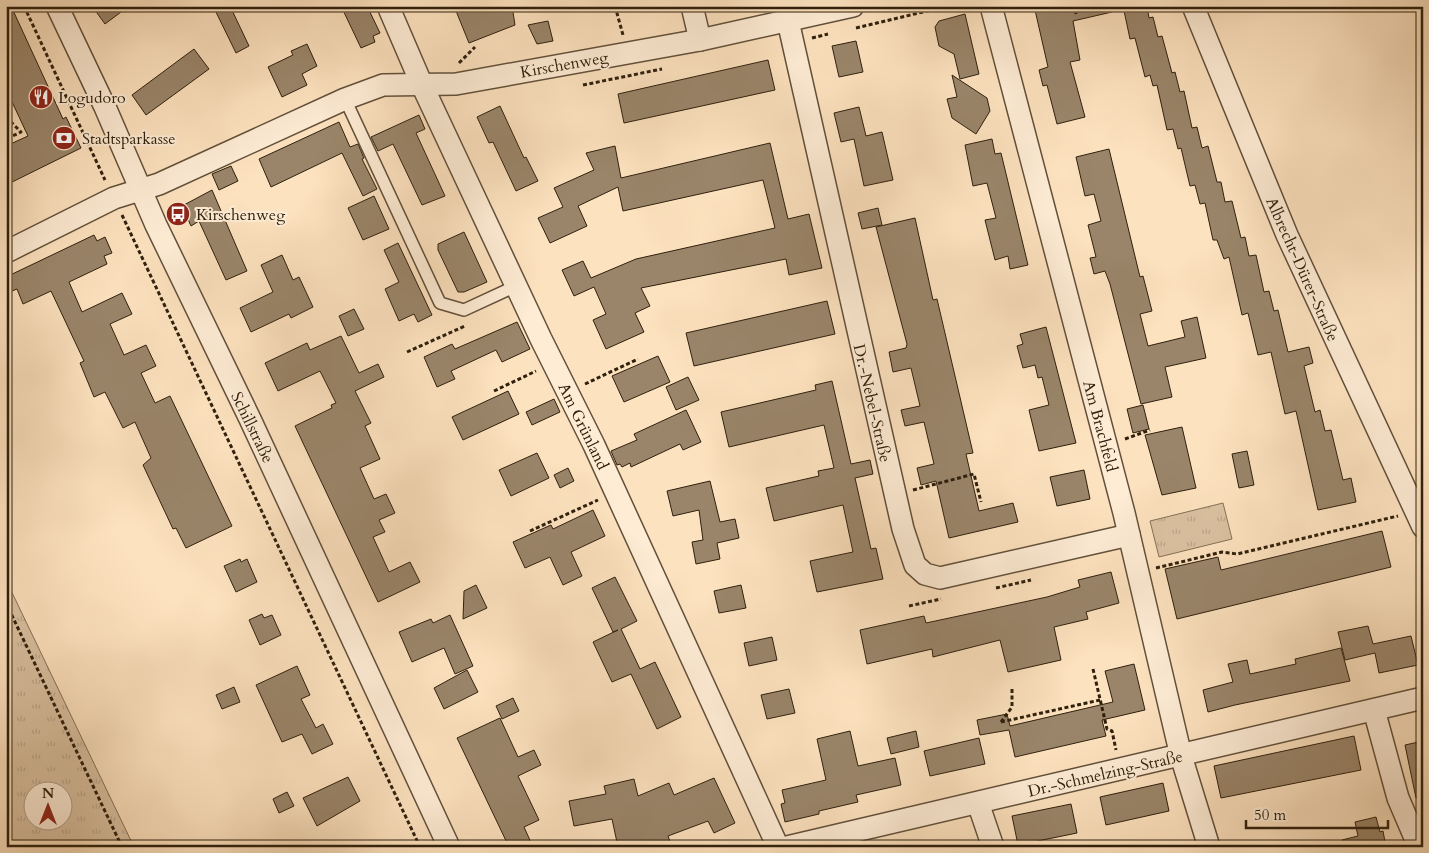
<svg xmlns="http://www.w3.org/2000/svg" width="1429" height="853" font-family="Cardo,serif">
  <defs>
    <pattern id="park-tufts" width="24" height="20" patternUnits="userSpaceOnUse" patternTransform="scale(1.25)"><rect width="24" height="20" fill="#dac1a1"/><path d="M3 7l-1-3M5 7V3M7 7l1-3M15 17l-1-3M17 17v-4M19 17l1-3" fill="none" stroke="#bba689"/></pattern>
  </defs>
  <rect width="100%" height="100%" fill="#fde2bf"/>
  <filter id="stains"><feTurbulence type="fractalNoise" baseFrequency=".004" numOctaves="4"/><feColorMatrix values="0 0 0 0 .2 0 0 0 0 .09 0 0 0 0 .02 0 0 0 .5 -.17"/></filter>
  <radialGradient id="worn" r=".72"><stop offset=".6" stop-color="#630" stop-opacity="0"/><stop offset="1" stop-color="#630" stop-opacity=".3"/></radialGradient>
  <g fill="url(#park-tufts)" stroke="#847057" fill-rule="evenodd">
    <path d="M1223,503l9,36 -73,18 -9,-36z"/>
    <path d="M6,580l128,267h-128zM32,790h30v30h-30z"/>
  </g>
  <g fill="#9a856a" stroke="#2f200d">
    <path d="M6,6h5l52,113 3,-2 15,31 -75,37v-39l22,-10 -22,-47z"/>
    <path d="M92,6h37l-24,18z"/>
    <path d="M213,6h17l19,40 -13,7z"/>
    <path d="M341,6h26l13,27 -7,3 2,6 -14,6z"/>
    <path d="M454,6h58l3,19 -46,18z"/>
    <path d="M1050,6h61l1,6 -39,9 7,39 -10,2 15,55 -28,7 -10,-39 -4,1 -4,-16 9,-3 -13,-57z"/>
    <path d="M1123,6h24l2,12 4,-1 5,20 4,-1 10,37 3,-1 5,20 4,-1 8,37 5,-1 5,21 6,-2 9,36h4l4,20 7,-1 9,37 4,-1 4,19 7,-1 8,37 5,-1 5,20 4,-1 10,42 21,-5 4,16 -9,3 11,46 5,-2 5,21 6,-1 12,50 8,-2 5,24 -38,8 -22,-99 -11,3 -14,-62 -13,3 -10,-42 -6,2 -13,-58 -5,2 -7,-19h-4l-8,-37 -5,1 -5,-19 -5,1 -9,-38 -3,1 -5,-20 -6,1 -10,-45 -4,1 -3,-11 -5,2 -10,-39 -5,1z"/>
    <path d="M965,14l14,60 -19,5 -6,-25 -15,-8 -4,-19 4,-6z"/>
    <path d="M548,21l5,20 -16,3 -9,-19z"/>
    <path d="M856,41l7,31 -24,5 -7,-31z"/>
    <path d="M307,44l10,22 -15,8 5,11 -25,12 -14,-30 25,-12 -2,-4z"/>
    <path d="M194,49l15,20 -63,46 -14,-20z"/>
    <path d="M768,60l7,30 -151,33 -6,-29z"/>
    <path d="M952,75l35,23 3,13 -14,23 -24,-16 -5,-19 10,-2z"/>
    <path d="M500,106l24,52 2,-1 12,24 -22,10 -23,-49 -4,1 -12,-26z"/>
    <path d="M859,107l7,29 16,-4 11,48 -29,6 -10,-47 -13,3 -7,-29z"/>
    <path d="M419,115l6,14 -9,4 29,63 -23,9 -29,-61 -15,7 -7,-14z"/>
    <path d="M339,122l11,25 8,-3 6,14 -2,1 15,30 -14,7 -21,-43 -71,34 -12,-28z"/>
    <path d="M992,139l3,15 6,-1 27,112 -18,4 -2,-13 -13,4 -10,-40 11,-2 -9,-35 -14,3 -8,-41z"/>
    <path d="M770,143l18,76 21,-5 13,54 -33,7 -3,-16 -145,29 9,18 -15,7 9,19 -38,17 -13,-29 13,-6 -12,-27 -20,9 -12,-26 21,-9 8,17 45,-19 139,-31 -12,-48 -140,31 -5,-24 -40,19 9,20 -37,17 -12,-25 25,-11 -9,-19 40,-18 -8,-17 29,-7 6,32z"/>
    <path d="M1109,149l31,128 3,-1 9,35 -12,3 8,32 37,-9 -4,-16 16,-4 9,41 -41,9 7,30 -31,7 -31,-120 -5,-13 -11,3 -4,-16 6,-1 -8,-32 13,-4 -7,-27 -9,2 -9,-39z"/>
    <path d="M231,166l7,15 -19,9 -7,-16z"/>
    <path d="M212,190l35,81 -21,9 -27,-59 -8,5 -9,-20z"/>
    <path d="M374,196l15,33 -26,11 -15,-32z"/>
    <path d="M878,208l4,17 -20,4 -4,-16z"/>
    <path d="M915,218l18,82 4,-1 36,154 -7,1 13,57 34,-8 5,19 -69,16 -13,-57 -15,4 -4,-17 17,-4 -10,-42 -19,4 -4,-16 19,-4 -9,-38 -18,4 -4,-20 17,-4 1,-4 -31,-117z"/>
    <path d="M464,232l23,50 -23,10h-6l-20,-42v-6z"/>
    <path d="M94,235l3,6 8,-4 7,16 -8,3 3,8 -38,18 13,30 40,-19 10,21 -22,10 14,31 22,-10 10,21 -15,7 14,30 15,-7 62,130 -46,22 -10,-20 -3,1 -30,-64 8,-7 -16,-36 -12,6 -18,-36 -11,5 -14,-34 4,-2 -33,-70 -28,13 -6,-15 -5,2 -6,-11v-3z"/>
    <path d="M398,243l34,72 -14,7 -4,-8 -15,7 -14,-32 14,-7 -15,-32z"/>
    <path d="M282,255l11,25 6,-3 14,30 -22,11 -2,-4 -38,18 -11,-24 33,-16 -12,-27z"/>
    <path d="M827,301l8,33 -141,32 -8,-33z"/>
    <path d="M354,309l10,20 -16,7 -9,-20z"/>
    <path d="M517,322l13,27 -28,13 -6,-12 -45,21 4,8 -18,8 -13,-30 28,-13 3,5z"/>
    <path d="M1046,327l30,116 -37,8 -10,-41 20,-5 -7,-28 -4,1 -3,-13 -12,3 -6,-22 6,-2 -3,-10z"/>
    <path d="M341,336l18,37 19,-9 6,13 -29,14 16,32 -6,3 15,33 -20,9 14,31 12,-5 9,19 -16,7 6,12 -12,5 16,35 21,-10 10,20 -42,20 -83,-176 37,-18 -1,-3 5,-2 -16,-32 -42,20 -13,-28 42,-20 3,7z"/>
    <path d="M658,356l12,26 -46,20 -12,-26z"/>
    <path d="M688,377l11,23 -23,10 -10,-23z"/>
    <path d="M832,381l19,83 19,-4 3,14 -18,4 16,71 5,-1 7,31 -66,13 -7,-31 43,-9 -10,-47 -69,16 -8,-33 53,-12 -1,-5 16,-3 -10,-43 -95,22 -8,-35 95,-22 -1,-5z"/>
    <path d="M508,391l11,23 -56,26 -11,-23z"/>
    <path d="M554,399l6,13 -28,13 -6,-13z"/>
    <path d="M1143,405l6,24 -16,4 -6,-24z"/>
    <path d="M686,410l15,32 -18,8 -3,-6 -49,23 -1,-4 -8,4 -2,-3 -3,1 -6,-14 26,-11 -3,-6z"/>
    <path d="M1182,427l14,61 -34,7 -17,-60z"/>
    <path d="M1247,451l7,34 -15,3 -7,-34z"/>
    <path d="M537,453l12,25 -38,18 -12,-26z"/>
    <path d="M568,468l6,13 -14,7 -6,-13z"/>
    <path d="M1084,470l6,29 -33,7 -7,-29z"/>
    <path d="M710,481l10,41 15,-3 4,19 -22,5 3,16 -24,5 -4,-22 11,-2 -4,-30 -26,6 -6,-25z"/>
    <path d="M593,510l12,26 -34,16 11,24 -19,9 -13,-28 -25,11 -12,-26 38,-17 2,4z"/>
    <path d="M1382,531l9,36 -214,52 -12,-50 53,-12 3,13z"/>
    <path d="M240,559l1,3 6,-3 10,23 -21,10 -12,-26z"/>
    <path d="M1111,572l8,31 -33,9 2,7 -34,8 7,33 -53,12 -8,-32 -67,17 -1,-8 -65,15 -7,-34 64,-14 2,7 121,-26 33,-10 -2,-7z"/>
    <path d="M615,577l22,44 -16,8 19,40 15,-7 26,55 -24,12 -26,-55 -19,8 -19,-40 25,-12 -5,2 -21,-44z"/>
    <path d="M476,585l11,23 -24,11 1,-28z"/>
    <path d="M741,585l5,23 -27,5 -5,-22z"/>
    <path d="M262,614l2,4 8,-3 9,20 -21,10 -11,-25z"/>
    <path d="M450,615l23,51 -18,8 -11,-26 -32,14 -13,-30 32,-13 2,4z"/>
    <path d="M1368,626l5,18 38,-8 7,29 -39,8 -4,-20 -30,7 -7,-28z"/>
    <path d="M772,637l5,23 -28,6 -5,-23z"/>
    <path d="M1341,648l9,33 -115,24 -27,7 -5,-22 30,-8 -5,-18 19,-4 3,14 46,-10 -1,-5z"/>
    <path d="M1134,664l11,46 -43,10 4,16 -91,21 -6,-27 -29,5 -3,-15 30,-6 3,12 103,-24 -8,-31z"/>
    <path d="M297,666l13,29 -9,4 15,29 7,-4 10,20 -21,10 -10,-20 -20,8 -26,-57z"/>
    <path d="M467,670l11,22 -34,17 -10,-21z"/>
    <path d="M234,687l6,15 -18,7 -6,-14z"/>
    <path d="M789,689l6,24 -28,6 -6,-24z"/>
    <path d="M513,698l6,13 -17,8 -6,-13z"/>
    <path d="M500,718l18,39 16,-7 7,15 -23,11 21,44 -15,7 9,20h-24l-52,-109z"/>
    <path d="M850,731l8,35 37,-8 6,27 -45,10 2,7 -39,9v3l-34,8 -4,-18 4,-1 -3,-13 44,-10 -9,-41z"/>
    <path d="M916,731l3,16 -28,7 -4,-16z"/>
    <path d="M1354,736l7,34 -140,28 -7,-32z"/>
    <path d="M979,738l6,26 -55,12 -6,-25z"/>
    <path d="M1423,741v56l-7,1 -11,-53z"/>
    <path d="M348,777l12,24 -43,25 -14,-28z"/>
    <path d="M714,778l21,45 -21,10 -6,-12 -40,15 4,11h-17l-2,-5 -22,5h-13l-6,-28 -38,7 -5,-25 37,-7 -2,-8 30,-7 4,17 31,-13 5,12z"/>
    <path d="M1163,783l6,28 -63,14 -6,-28z"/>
    <path d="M287,792l7,14 -15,7 -6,-14z"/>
    <path d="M1071,804l6,29 -59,12 -6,-29z"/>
    <path d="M1376,817l4,15 3,-1 3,16h-43l-1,-7 16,-4 -3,-14z"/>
  </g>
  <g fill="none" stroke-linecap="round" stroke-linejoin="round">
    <g stroke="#62503a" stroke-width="14">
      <path id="service" d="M345,99l95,204 24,7 52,-24"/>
    </g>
    <g stroke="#62503a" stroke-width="24">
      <g id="minor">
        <path d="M57,6l48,101 51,118 94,194 199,428"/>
        <path d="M388,6l34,79 119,254 53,106 184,402"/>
        <path d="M692,6l8,34"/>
        <path d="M991,6l133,507 57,243 28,91"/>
        <path d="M1193,6l94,229 136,292"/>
        <path d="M788,21l115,508 12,36 10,9 15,4 189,-43"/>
        <path d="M6,252l108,-54 45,-14 186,-85 38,-14 73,-1 244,-44 153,-34"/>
        <path d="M1374,710l24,88 21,49"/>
        <path d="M978,803l15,44"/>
        <path d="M787,847l636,-149"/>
      </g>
    </g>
    <g stroke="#2f200d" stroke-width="3" stroke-dasharray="4 2.5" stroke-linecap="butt">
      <path d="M24,6l81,174"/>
      <path d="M615,6l8,29"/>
      <path d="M1075,6l1,8"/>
      <path d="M856,28l92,-22"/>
      <path d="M812,38l16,-4"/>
      <path d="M459,63l16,-16"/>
      <path d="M583,85l79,-16"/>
      <path d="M6,117l15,15 -15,7"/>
      <path d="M122,215l298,632"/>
      <path d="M407,352l58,-26"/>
      <path d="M585,384l53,-25"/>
      <path d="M494,391l42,-20"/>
      <path d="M1125,439l25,-9"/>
      <path d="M913,490l61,-16 7,28"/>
      <path d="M530,531l68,-31"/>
      <path d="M1156,568l66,-16 15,2 161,-38"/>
      <path d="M996,588l35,-8"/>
      <path d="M6,603l116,244"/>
      <path d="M909,606l32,-7"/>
      <path d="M1093,669l14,60 5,2 4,19"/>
      <path d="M1001,722l99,-22"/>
      <path d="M1001,722l11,-15v-19"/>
    </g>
    <use href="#service" stroke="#feecd5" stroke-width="11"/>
    <use href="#minor" stroke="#feecd5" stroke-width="21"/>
  </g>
  <defs>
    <g id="restaurant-disc" transform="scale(1.25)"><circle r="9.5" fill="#8f2418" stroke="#feecd5"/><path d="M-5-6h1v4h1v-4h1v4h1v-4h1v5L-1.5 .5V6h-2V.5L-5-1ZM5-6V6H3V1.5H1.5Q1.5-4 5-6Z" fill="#fff"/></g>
    <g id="bank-disc" transform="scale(1.25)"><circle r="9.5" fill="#8f2418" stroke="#feecd5"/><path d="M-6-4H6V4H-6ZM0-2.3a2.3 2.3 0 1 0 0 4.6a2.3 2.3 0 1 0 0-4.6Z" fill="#fff"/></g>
    <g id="bus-disc" transform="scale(1.25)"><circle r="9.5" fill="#8f2418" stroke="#feecd5"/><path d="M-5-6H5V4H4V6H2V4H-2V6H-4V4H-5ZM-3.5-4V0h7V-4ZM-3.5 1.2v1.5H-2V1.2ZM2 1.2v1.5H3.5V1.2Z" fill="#fff"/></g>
  </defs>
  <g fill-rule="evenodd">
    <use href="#restaurant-disc" x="41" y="97"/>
    <use href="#bank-disc" x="64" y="138"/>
    <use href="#bus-disc" x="178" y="214"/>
  </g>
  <g text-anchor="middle" stroke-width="4" stroke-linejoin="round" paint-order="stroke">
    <g font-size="16" fill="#2f200d" stroke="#feecd5">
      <text transform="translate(564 64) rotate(-10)" y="6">Kirschenweg</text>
      <text transform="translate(1303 269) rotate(66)" y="6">Albrecht-Dürer-Straße</text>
      <text transform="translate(873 403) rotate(77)" y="6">Dr.-Nebel-Straße</text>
      <text transform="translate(584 426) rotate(64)" y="6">Am Grünland</text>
      <text transform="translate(1101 426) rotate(75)" y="6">Am Brachfeld</text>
      <text transform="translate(253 427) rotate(64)" y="6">Schillstraße</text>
      <text transform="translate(1105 773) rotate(-13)" y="6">Dr.-Schmelzing-Straße</text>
    </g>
    <g font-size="16" fill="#2f200d" stroke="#feecd5" text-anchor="start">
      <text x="58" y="103">Logudoro</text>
      <text x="82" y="144">Stadtsparkasse</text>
      <text x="196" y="220">Kirschenweg</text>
    </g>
  </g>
  <rect width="1429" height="853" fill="none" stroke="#fde2bf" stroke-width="25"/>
  <rect x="8" y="8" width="1414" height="838" fill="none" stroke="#2f200d" stroke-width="2.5"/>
  <rect x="12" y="12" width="1404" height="828" fill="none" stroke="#2f200d"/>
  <g transform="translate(48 806)"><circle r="24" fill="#feecd5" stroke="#ab9a85"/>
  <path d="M0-4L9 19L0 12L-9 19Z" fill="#8f2418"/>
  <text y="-8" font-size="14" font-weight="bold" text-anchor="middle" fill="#2f200d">N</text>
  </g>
  <path d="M1246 820v8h142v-8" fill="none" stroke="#2f200d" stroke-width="2.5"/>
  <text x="1254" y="820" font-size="15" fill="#2f200d" stroke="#feecd5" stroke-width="4" paint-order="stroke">50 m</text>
  <rect width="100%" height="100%" filter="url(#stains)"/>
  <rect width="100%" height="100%" fill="url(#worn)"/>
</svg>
